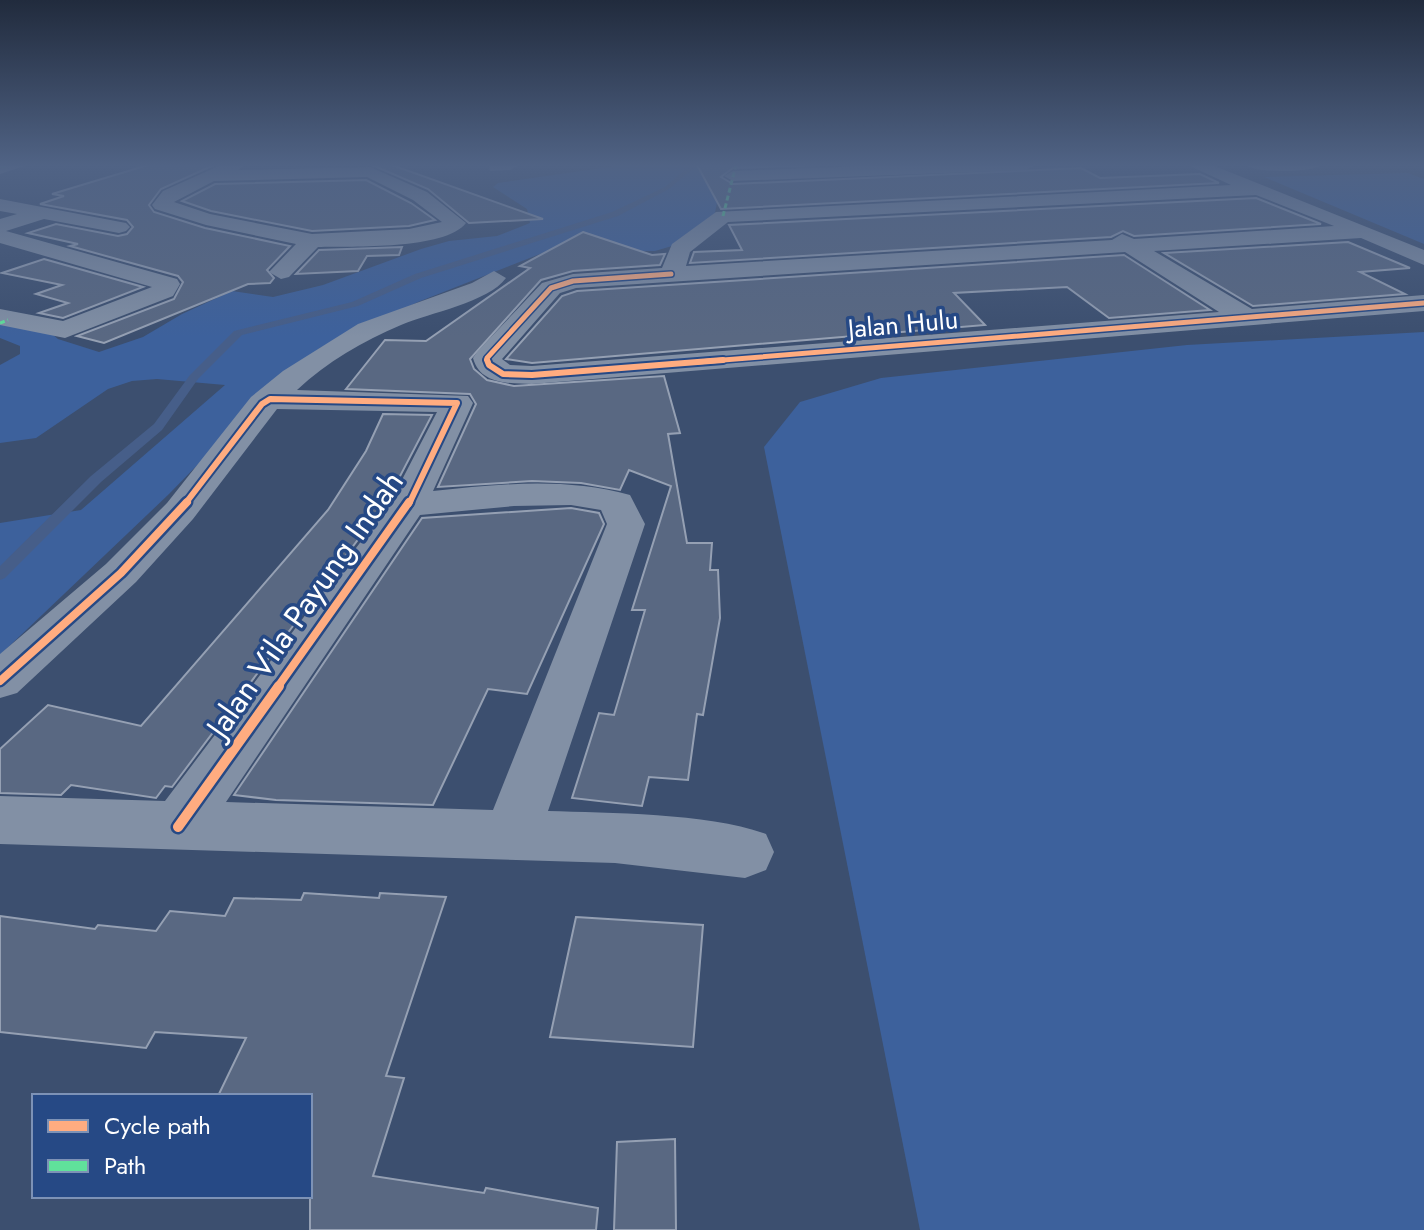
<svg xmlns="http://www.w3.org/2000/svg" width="1424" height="1230" font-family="Jost,sans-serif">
  <rect width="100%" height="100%" fill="#3c4f6f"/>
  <g fill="#3d619c">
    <path d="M623,165h102l-11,52 -42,29 -17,5 -110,1 -127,50 -98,46 -69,62 -82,84 -169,161v-132l81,-13 144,-125 -68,-6 -25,2 -24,8 -72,49 -36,5v-78l20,-11v-8l-20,-8v-26l40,12 18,15 41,13 44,-15 39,-23 50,-23 41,6 50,-12 98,-36 28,-8 48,-5 33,-13 -3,-14 -34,-22 5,-4z"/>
    <path d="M1408,173l16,6v65l-160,-67z"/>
    <path d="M1424,332v898h-504l-156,-783 36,-45 81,-24 306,-33z"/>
  </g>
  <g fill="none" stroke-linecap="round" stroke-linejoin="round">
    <path fill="#465e89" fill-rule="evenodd" d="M690,165h7l-28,24 -51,27 -197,62 -63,28 -116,29 -44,44 -36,51 -61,52 -96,96 -5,2v-14l91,-90 63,-52 36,-49 44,-44 118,-29 63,-28 197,-62 53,-25z"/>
  </g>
  <g fill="#596882" stroke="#95a0b3" stroke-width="2">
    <path d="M148,165h66l-53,24 -12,16 5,7 51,16 85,18 -23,24 7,8 -4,5 -22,1 -144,59 -27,-7 97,-37 9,-17 -5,-6 -108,-30 8,-2 -50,-11 28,-9 62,12 9,-2 6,-7 -6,-7 -87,-16 24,-8 -12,-2z"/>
    <path d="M372,165h20l151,54 -74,4 -41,-34z"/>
    <path d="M697,165h119l-83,3 -12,9 12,7 348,-16 19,10 100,-4 19,9 -498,26z"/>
    <path d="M366,180l45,23 24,17 -26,6 -97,5 -101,-20 -29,-10 33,-17z"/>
    <path d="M1256,198l65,26 -187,12 -11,-5 -12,6 -421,26 4,-11 48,-2 -13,-25z"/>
    <path d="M583,232l69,23 13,-1 -5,11 -87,6 -32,9 -71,79 4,10 13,11 27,6 150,-10 16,57 -12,1 19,109h25l-2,27h8l2,48 -17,97 -6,-1 -9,66 -39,-3 -7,29 -70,-8 27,-85 15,2 31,-105h-13l39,-124 -42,-16 -9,20 -39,-7 -49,-2 -94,6 38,-83 -6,-10 -124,-5 39,-49 41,1 104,-73 -10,-2z"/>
    <path d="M1348,242l62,26 -50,4 45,22 -152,12 -89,-53z"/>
    <path d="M402,247l-3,8 -32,1 -9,15 -62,3 23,-24z"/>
    <path d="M1124,255l86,55 -101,8 -42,-31 -113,6 31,32 -453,38 -26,-4 56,-63 15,-5z"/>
    <path d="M44,259l99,28 -80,31 -24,-5 29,-10 -32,-9 26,-9 -60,-12z"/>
    <path d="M383,414l49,1 -45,86 -215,286 -7,-1 -9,12 -85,-13 -10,10 -61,-2v-44l48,-44 93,21 187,-216 38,-59z"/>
    <path d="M571,508l28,5 5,11 -77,170 -39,-5 -55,116 -157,-5 -42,-5 188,-277z"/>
    <path d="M304,893l75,5 1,-5 66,4 -60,179 18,2 -31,98 111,17 2,-5 112,20 -2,22h-286v-134h-92l28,-58 -91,-6 -9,16 -146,-16v-116l95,13 3,-4 58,6 14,-20 55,5 9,-18 67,2z"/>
    <path d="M576,917l127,8 -10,122 -143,-10z"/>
    <path d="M675,1139l1,91h-62l3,-88z"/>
  </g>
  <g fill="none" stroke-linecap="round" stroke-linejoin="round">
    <g fill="#8290a5" fill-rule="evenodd">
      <path d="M0,165h27l-27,9z"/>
      <path d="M221,165h23l-6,5 132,-3 57,25 39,31c-21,27 -114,23 -148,24l-29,30 -8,2 -12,-7 27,-28 -90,-19 -51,-16 -3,-4 11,-14zM367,177l46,23 29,22 -33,7 -97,5 -102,-20 -36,-12 40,-21z"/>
      <path d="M489,165h30l-9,5 -20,1z"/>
      <path d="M889,165h146l-9,5 -293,11 -9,-5 9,-5z"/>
      <path d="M1188,165h24l212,85v15l-63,-27 -207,13 98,58 172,-14v16l-892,73c-22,-1 -52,1 -59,-26l4,-6 65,-69 31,-9 89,-6 10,-24 44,-32 515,-27zM1256,195l78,31 -200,13 -12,-5 -10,6 -426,26 4,-14 38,-30zM1125,252l94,60 -687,54 -22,-1 -8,-6 58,-66 16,-5z"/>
      <path d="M1245,165h75c-9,8 -66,8 -75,0z"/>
      <path d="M0,199l126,24 4,4 -4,4 -7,2 -75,-14 -38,12 171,48 3,5 -7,12 -108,42 -65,-13v-16l63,12 89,-34 -152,-44v-24l17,-5 -17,-3z"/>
      <path d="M494,271l12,7c-17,24 -77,35 -105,47 -38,16 -74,37 -104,65l171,6 5,7 -40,88c67,-7 131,-14 197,4l15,29 -97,287c61,2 161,2 218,23l8,18 -8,18 -21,8 -130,-15 -615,-19v-48l165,5 225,-298 47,-91 -160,-3 -84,110 -57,63 -119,111 -17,5v-44l106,-90 61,-61 84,-106 32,-26 75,-47 114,-41zM571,505l30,5 6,14 -114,286 -267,-8 194,-287 94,-9z"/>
    </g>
    <g stroke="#60e19b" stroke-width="3" stroke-dasharray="5 3" stroke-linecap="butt">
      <path d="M0,166l8,1"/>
      <path d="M723,216l13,-51"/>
      <path d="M0,323l8,-3"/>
    </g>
    <g stroke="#264985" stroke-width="8">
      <g id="cycleway-far3">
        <path d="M488,362l-1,-4 64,-70 22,-7 98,-7"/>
        <path d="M698,362l726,-59"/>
      </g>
    </g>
    <g stroke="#264985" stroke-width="10">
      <g id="cycleway-far2">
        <path d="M487,360l2,5 14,9 29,1 191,-15"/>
        <path d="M185,504l77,-100 8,-5 187,4 -48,101"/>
      </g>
    </g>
    <g stroke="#264985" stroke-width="13">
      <g id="cycleway-far1">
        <path d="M0,681l121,-108 66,-71"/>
        <path d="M277,688l132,-186"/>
      </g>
    </g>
    <g stroke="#264985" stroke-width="15">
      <path id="cycleway" d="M178,827l101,-141"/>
    </g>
    <use href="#cycleway-far3" stroke="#ffac80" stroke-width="5"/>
    <use href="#cycleway-far2" stroke="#ffac80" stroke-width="6"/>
    <use href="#cycleway-far1" stroke="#ffac80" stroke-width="8"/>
    <use href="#cycleway" stroke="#ffac80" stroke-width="10"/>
  </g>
  <linearGradient id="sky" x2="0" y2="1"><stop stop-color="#212b3d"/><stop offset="0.49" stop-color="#506385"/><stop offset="1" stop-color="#506385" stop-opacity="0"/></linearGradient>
  <rect width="1424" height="337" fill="url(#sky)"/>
  <g text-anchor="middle" stroke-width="7" stroke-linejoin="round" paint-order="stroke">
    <g font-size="26" fill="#fff" stroke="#264985">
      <text transform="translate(903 324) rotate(-5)" y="9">Jalan Hulu</text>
    </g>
    <g font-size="32" fill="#fff" stroke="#264985">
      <text transform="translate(305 604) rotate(-55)" y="11">Jalan Vila Payung Indah</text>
    </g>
  </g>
  <rect x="32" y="1094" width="280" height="104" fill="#264985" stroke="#7d92b6" stroke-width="2"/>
  <rect x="48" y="1120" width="40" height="12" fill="#ffac80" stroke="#7d92b6" stroke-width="2"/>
  <text x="104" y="1134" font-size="24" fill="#ffffff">Cycle path</text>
  <rect x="48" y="1160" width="40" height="12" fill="#60e19b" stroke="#7d92b6" stroke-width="2"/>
  <text x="104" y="1174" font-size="24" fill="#ffffff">Path</text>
</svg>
